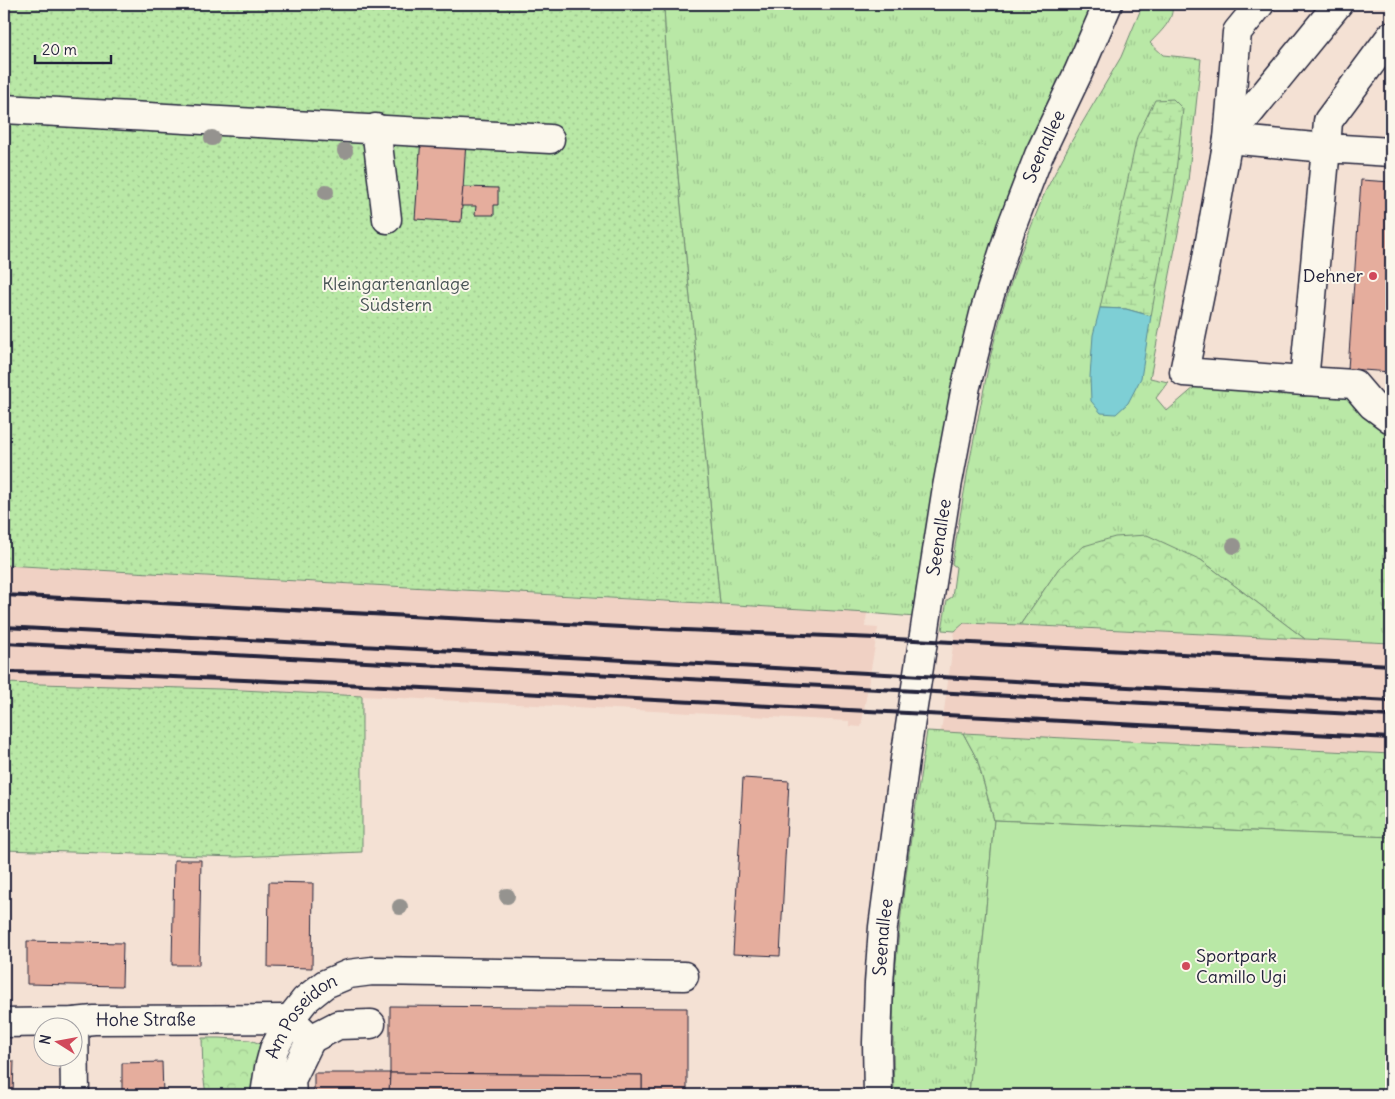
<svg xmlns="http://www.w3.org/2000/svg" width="1395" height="1099" font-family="Delius,sans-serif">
  <defs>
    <pattern id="grass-tufts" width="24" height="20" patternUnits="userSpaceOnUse" patternTransform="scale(1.25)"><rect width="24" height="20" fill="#b9e8a6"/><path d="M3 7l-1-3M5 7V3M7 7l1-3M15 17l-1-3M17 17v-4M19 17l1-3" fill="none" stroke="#9fc790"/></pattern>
    <pattern id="forest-crowns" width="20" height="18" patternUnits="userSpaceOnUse" patternTransform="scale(1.25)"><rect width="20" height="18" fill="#b9e8a6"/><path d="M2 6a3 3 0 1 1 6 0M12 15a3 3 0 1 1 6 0" fill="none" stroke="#9fc790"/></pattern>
    <pattern id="wetland-marsh" width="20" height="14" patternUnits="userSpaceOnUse" patternTransform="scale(1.25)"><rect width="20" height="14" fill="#b9e8a6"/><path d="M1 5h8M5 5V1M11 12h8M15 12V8" fill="none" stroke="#9fc790"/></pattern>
    <pattern id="park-dots" width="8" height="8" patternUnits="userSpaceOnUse" patternTransform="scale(1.25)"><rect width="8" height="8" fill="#b9e8a6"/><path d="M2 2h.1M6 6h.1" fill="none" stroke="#9fc790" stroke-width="1.8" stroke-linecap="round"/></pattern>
  </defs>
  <rect width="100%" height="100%" fill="#f4e1d4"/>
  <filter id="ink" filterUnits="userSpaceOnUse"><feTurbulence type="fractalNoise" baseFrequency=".02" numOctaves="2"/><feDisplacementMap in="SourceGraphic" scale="10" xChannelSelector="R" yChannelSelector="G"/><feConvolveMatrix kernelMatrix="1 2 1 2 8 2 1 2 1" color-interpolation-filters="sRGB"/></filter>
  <g filter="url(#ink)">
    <g fill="#f0d1c4">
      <path d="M4,565l863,48 -2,14 13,1 -17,99 -12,-1v-5l-487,-25 -141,-7 -217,-6z"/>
      <path d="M964,623l427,20v111l-450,-22 14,-101z"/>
    </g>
    <g fill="url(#grass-tufts)" stroke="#6e8570">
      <path d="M664,4h444l-97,224 -84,390 -60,-5 -147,-9 -54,-550z"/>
      <path d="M1143,4h29c3,16 -12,28 -22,39l13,12 38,4 -13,122 -38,197 18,4 -12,16 11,13 43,-37 144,10 37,35v224l-86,-4 -104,-79 -142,8 -39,57 -56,-2 -9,8 -13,-1 5,-30 5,-3 4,-30 -4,-3 16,-95 22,-111 12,-47 19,-59 24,-60 26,-50 50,-85z"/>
      <path d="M927,731l36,2 14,26 17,61 -25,275h-75c-1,-40 -2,-81 1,-122 7,-81 20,-162 32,-242z"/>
    </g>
    <g fill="url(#forest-crowns)" stroke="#6e8570">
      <path d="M1147,535l54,25 104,79 -285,-14 39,-57 25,-22 31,-9z"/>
      <path d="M963,733l428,21v83l-397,-17 -17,-61z"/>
      <path d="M202,1038h18l30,2 24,9 -9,46h-59l-3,-22z"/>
    </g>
    <path fill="url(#wetland-marsh)" stroke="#6e8570" d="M1173,99l10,10 -9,80 -23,127 -25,-7 -26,-1 37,-171 18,-37z"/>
    <g fill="url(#park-dots)" stroke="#6e8570">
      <path d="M4,4h660l2,50 54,550 -716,-39z"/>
      <path d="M4,683l217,6 141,7v156l-125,5 -233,-7z"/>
    </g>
    <path fill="#b9e8a6" stroke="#6e8570" d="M994,820l397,17v258h-422z"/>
    <path fill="#7ecfd5" stroke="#598a97" d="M1100,308l26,1 25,7 -10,62 -13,25 -12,11 -15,-1 -10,-12 -1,-24 3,-42z"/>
    <g fill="#e5ad9d" stroke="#22223b">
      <path d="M421,138l45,3 -5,81 -46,-3z"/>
      <path d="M1361,180l30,2v190l-43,-3z"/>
      <path d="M463,187l35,1v17h-4v10h-19l1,-9h-15z"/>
      <path d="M743,778l46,3 -9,175 -47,-2z"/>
      <path d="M174,860h27l-2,105h-27z"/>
      <path d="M269,882l44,1 -1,85 -44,-1z"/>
      <path d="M27,941l96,2 -1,43 -95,-2z"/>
      <path d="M390,1006l297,2v87h-45v-20l-252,-2z"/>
      <path d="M4,1061h10l-1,34h-9z"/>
      <path d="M162,1062l1,33h-41v-32z"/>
      <path d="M314,1073h76l-1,22h-75z"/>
      <path d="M390,1073l252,2v20h-253z"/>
    </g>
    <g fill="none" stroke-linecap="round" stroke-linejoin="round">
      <g stroke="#22223b" stroke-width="31">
        <g id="minor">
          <path d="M1260,4l-23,28 -9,107 -23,130 -21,103 120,9 50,3 18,21 19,14"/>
          <path d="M1338,4l-110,135 98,9 2,-27 63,-85"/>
          <path d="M4,109l546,30"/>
          <path d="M376,128l11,91"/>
          <path d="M1304,381l22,-233 65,4"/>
          <path d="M74,1022l1,73"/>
          <path id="s1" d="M4,1023l70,-1 20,-2 196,-1 21,20 -20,41 1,15"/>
          <path d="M311,1039l27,-14 33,-1"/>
          <path id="s2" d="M265,1095l4,-27 5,-19 16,-30 15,-19 20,-16 24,-10 23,-3 312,5"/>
        </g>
      </g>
      <g stroke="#22223b" stroke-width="31">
        <g id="major">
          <path id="s3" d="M878,1095l-1,-52 2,-60 4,-56 22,-168 24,-157 18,-115 19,-101 19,-76 26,-82 28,-73 39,-82 30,-69"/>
        </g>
      </g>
      <use href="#minor" stroke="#fbf7ec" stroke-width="28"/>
      <use href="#major" stroke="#fbf7ec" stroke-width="28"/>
      <g stroke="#22223b" stroke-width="4">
        <path d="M4,595l657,34 215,9 515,27"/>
        <path d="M4,627l1387,74"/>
        <path d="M4,643l1387,73"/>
        <path d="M4,672l75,1 285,12 1027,53"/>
      </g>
    </g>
    <g fill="#95938f">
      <circle cx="212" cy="138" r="8"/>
      <circle cx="345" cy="151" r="8"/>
      <circle cx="326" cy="192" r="8"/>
      <circle cx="1234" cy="546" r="8"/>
      <circle cx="507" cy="896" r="8"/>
      <circle cx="400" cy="907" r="8"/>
    </g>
  </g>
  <g fill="#d1495b" stroke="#fbf7ec" stroke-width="2">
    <circle cx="1373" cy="276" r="5"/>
    <circle cx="1186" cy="966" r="5"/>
  </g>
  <g text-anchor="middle" stroke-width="4" stroke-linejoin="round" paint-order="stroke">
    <g font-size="18" fill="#22223b" stroke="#fbf7ec">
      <text dy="6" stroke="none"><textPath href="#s3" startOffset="968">Seenallee</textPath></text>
      <text dy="6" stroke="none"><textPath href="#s3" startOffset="562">Seenallee</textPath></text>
      <text dy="6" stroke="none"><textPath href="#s3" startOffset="158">Seenallee</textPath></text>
      <text dy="6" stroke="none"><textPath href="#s1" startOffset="142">Hohe Straße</textPath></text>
      <text dy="6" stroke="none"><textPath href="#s2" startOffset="90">Am Poseidon</textPath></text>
    </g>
    <g font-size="18" fill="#22223b" stroke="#fbf7ec" text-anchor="end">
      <text x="1363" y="282">Dehner</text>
      <text x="1196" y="962" text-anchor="start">Sportpark<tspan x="1196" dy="21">Camillo Ugi</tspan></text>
    </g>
    <g font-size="18" fill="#485456" stroke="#fbf7ec">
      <text x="396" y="290">Kleingartenanlage<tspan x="396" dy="21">Südstern</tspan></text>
    </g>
  </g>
  <rect width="1395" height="1099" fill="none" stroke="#fbf7ec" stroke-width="20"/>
  <rect x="10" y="10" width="1375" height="1079" fill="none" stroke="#22223b" stroke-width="2" filter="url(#ink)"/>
  <g transform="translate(58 1042) rotate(281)"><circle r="24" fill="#fbf7ec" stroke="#a4a2a5"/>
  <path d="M0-4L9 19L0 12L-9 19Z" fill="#d1495b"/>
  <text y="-8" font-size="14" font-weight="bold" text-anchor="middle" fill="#22223b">N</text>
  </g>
  <path d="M35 55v8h76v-8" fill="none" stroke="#22223b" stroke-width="2.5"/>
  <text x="42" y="55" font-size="15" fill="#22223b" stroke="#fbf7ec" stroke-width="4" paint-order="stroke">20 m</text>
</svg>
